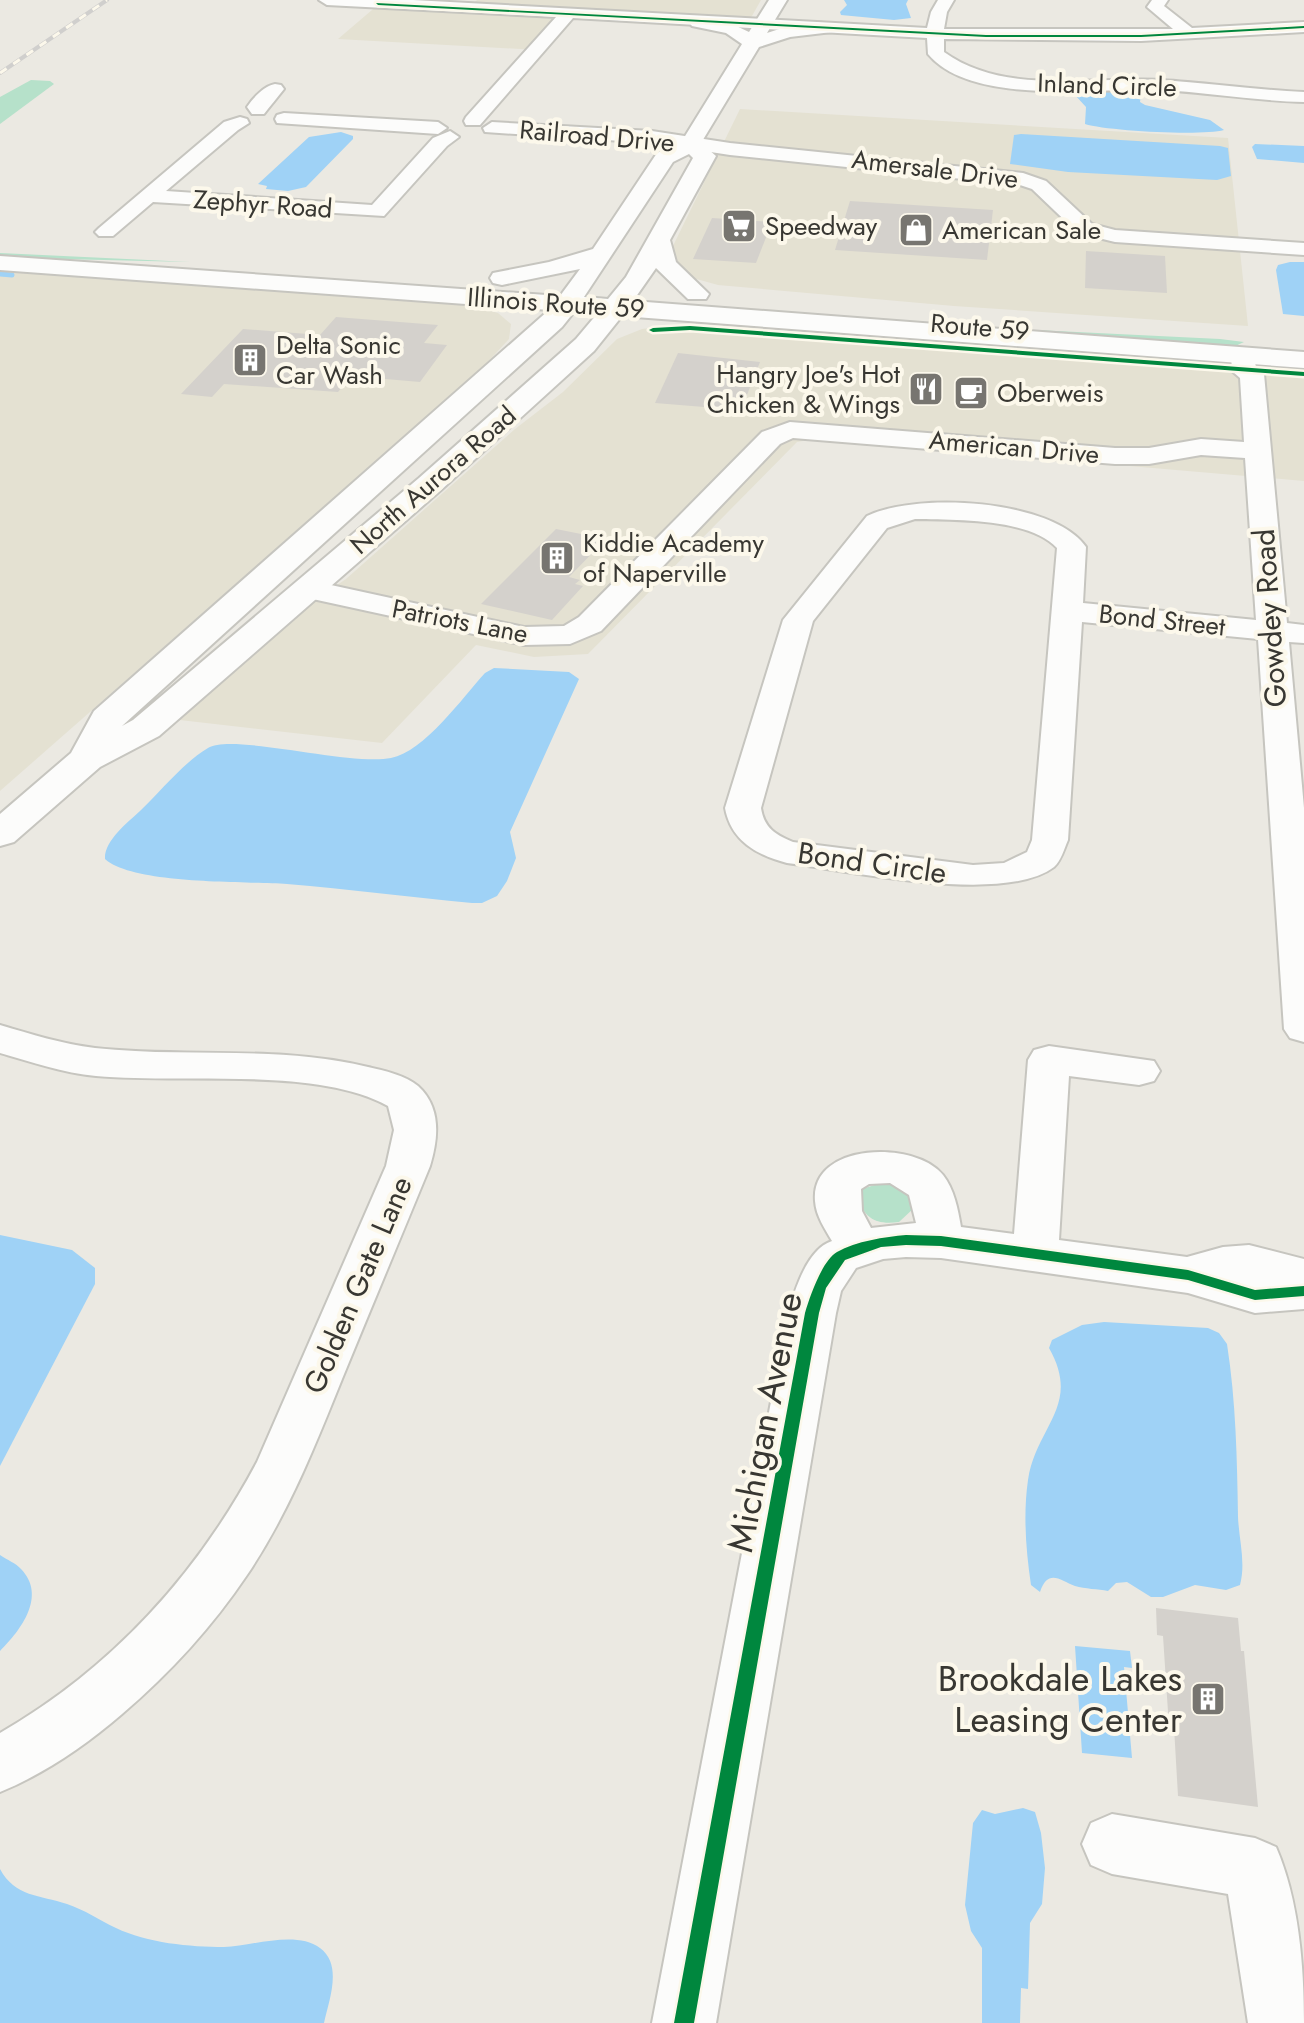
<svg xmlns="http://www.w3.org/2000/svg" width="1304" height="2023" font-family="Jost,sans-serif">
  <rect width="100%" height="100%" fill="#ebe9e2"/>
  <g fill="#e4e1d2">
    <path d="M477,0h284l-9,16 -10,7 -170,-9 -34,36 -200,-11 41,-35 88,6z"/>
    <path d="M740,109l488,29 20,188 -294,-20 -236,-21 -36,-10 -12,-20 1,-5z"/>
    <path d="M0,271l472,35 26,7 13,11 -2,15 -25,27 -484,425z"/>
    <path d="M681,324l623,44v113l-489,-42 -18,3 -209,212 -54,3 -58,-12 -94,98 -211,-24 129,-109 46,-31 169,-150 48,-37 54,-53 25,-10z"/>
  </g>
  <g fill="#b6e1ca">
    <path d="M31,80l19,1 4,3 -54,40v-27z"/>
    <path d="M0,253l190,9 -172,-4 -18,-1z"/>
    <path d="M1036,330l184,9 24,3 -13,6 -196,-15z"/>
    <path d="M884,1182c16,3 27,8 30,26l-15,14c-23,3 -34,-3 -42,-25l5,-8z"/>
  </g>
  <g fill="#9fd2f6">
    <path d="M844,0h64l-2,4 5,14 -17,2 -53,-5 -1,-3 7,-7z"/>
    <path d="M1106,92l32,1 3,2 -1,7 5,3 65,15 14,10c-22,6 -117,1 -139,-6l1,-17 -11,-12z"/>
    <path d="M341,132l12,4v3l-47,48 -18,4 -22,-2 1,-3 -9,-2 51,-47z"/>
    <path d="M1021,134l199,12 8,2 3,28 -14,4 -149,-8 -58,-8 4,-29z"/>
    <path d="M1255,144l49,2v17l-47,-4 -5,-12z"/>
    <path d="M1290,262h14v54l-21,-2 -7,-44 2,-5z"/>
    <path d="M494,668l75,4 10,7 -69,153 6,26 -9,23 -10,15 -15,7h-10c-62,-6 -124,-14 -185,-19 -41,-3 -153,1 -182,-25 -1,-18 22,-36 35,-48 21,-20 43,-48 68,-63 24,-15 141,18 183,10 33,-6 72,-61 94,-85z"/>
    <path d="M0,1235l72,15 23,18v16l-95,182z"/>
    <path d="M1104,1322l104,6 11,5 8,11c9,58 10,115 11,173 1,23 8,46 2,68l-14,5 -31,-5 -32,12h-12l-24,-15 -11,1 -8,8c-10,-2 -23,-2 -33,-5 -15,-6 -27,-18 -35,6l-9,-7c-5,-34 -8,-70 -3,-105 8,-54 54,-74 21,-132l3,-8 30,-15z"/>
    <path d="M0,1555c7,5 16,8 21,14 26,27 0,61 -21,82z"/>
    <path d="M1075,1646l55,5 2,17 -8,-1 8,91 -50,-5z"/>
    <path d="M1023,1808l12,4 6,21 4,35 -3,36 -12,19 -2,66 -7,-1 -1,35h-38v-75l-11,-17 -6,-26 8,-82 9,-13 13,4z"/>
    <path d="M0,1869c15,28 40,26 67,35 18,6 32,16 49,24 31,15 74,19 108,19 28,-1 72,-17 96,1 23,17 9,52 4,75h-324z"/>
  </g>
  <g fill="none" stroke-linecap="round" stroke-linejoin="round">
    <path stroke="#9fd2f6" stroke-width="5" d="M0,274l12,1"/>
  </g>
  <g fill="#d4d1cc">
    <path d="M850,201l143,9 -6,50 -152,-10z"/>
    <path d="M712,218l60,4 -16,41 -63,-4z"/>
    <path d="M1086,251l79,5 2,37 -82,-5z"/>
    <path d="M336,317l102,8 -14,18 23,2 -27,37 -69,-6 -13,16 -114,-8 -12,13 -31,-3 62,-65 77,6z"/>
    <path d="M678,353l82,9 -19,48 -86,-7z"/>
    <path d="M556,529l50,10 -37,38 11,3 -5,4 8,2 -31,34 -71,-16z"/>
    <path d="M1156,1608l82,10 3,33h3l14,156 -80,-11 -4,-69h-5l-6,-91 -6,-1z"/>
  </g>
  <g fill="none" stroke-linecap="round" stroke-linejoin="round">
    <g stroke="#c6c5bf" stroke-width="4">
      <g id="minor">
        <path d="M319,0h94l514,28 4,-16 7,-12h16l-7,12 -3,17h229l-26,-22 5,-7h16l-4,6 28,22 112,-6v10l-163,9 -197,-2v13c61,44 148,24 218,28 47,3 94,10 142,12v10c-49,-1 -97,-10 -146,-12 -62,-2 -187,16 -230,-36l-1,-16 -354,-20 -93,107h-14l-2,-4 2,-4 90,-100 -229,-12z"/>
        <path d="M275,84l6,1 3,4c-7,9 -14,17 -20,25h-12l-5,-7c6,-9 17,-21 28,-23z"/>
        <path d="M284,113l154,9 9,6 -9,6 -161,-11 -2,-4 2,-4z"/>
        <path d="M240,117l7,2 2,4 -11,7 -72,61 206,14 61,-67 17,-7 9,6 -12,9 -63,70 -231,-14 -40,34h-14l-4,-4 4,-4 125,-106z"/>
        <path d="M492,122l160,9 78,12 293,30 23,8 46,43 23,6 189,13v12l-189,-13 -37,-9 -46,-44 -12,-4 -290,-30 -78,-12 -167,-11 -2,-4z"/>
        <path d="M1243,348l9,2 4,17 8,7 23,249 17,2v18l-15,-1 15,166v234l-14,-4 -6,-9 -26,-390 -176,-17 -14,218c-4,9 -7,21 -14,27 -50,38 -204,4 -267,-4 -30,-8 -56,-22 -62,-55l58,-188 84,-104c49,-24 186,-17 219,31l-3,56 173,17 -11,-162 -44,-3 -52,9h-34l-322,-26 -13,6 -179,187 -31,13 -46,1 -216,-47 -11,-3 -4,-6 4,-6 11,-3 216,47 40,-1 15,-9 183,-185 28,-10 325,26h34l52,-9 43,3 -4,-64 -8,-7 -1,-16 3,-5zM915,519c39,1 115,-1 142,29l-25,292 -5,12 -23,11 -31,2 -180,-23c-17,-7 -29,-14 -32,-34l52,-187 74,-93z"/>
        <path d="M0,1025c31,9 62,19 95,23 91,10 183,-3 273,19 17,4 37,8 50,19 24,22 20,53 12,80 -29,71 -59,142 -88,213 -27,67 -54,135 -95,196 -35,52 -77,98 -125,139 -36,31 -78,60 -122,78v-59c111,-64 197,-158 257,-271l129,-296 8,-36 -6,-24c-72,-40 -209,-22 -292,-30 -33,-3 -64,-14 -96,-23z"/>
        <path d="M1049,1046l105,15 6,10 -6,10 -15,4 -70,-9 -10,164 128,17 36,-10 26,-2 55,14v50l-49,4 -67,-20 -247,-35 -35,-1 -23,2 -27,9 -15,23 -5,22 -120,710h-64l136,-710c7,-23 19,-64 44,-72 -7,-12 -16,-25 -17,-40 -5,-59 100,-61 128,-26 11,14 15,34 18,52l53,7 14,-174 6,-10zM890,1183l19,12 7,28 -45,5 -9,-17 -1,-22 8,-5z"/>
        <path d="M1112,1814l143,24 21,9c23,53 28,118 28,176h-56l-20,-129 -116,-20 -21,-9 -9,-21 9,-21z"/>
      </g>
    </g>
    <g stroke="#c6c5bf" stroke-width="4">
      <path id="major" d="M769,0h18l-20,33c17,-6 54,-17 68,-5l-3,4 -42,5 -31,10 -58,96 15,13 -46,84 6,22 33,32 -3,5h-18l-32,-31 -23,33 671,51v16l-682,-52 -28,35 -153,139 -282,246 -59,31 -86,75 -14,4v-32l71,-61 23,-42 455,-401 -549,-40v-14l560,40 20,-27 -78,16 -9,-2 -3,-5 3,-5 56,-11 44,-13 64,-96 25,-12 60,-97 -16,-11 -34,-7 -3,-4 3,-4 40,6 17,8zM689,154l4,4 -67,119 -18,22 -24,-2 89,-135zM574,312l23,2 -21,25 -157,139 -286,242 -11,6 440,-399z"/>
    </g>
    <use href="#minor" fill="#fcfcfb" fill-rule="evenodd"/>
    <use href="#major" fill="#fcfcfb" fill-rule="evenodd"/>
    <g stroke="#d0cfcd" stroke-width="4">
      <path id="rail" d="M0,73l107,-73"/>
    </g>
    <use href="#rail" stroke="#fcf8eb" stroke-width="3" stroke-dasharray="8" stroke-linecap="butt"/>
    <g stroke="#fcf8eb" stroke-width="5">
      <g id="cycleway">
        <path d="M376,3l610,32h155l163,-9v2l-163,9h-155l-608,-32z"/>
        <path d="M690,326l614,46v4l-614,-46 -37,2 -4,-2 4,-2z"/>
        <path d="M906,1235l35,1 247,34 67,20 49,-4v10l-49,4 -67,-20 -247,-34 -35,-1 -25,2 -36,13 -19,28 -7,25 -125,710h-20l131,-710c5,-17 17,-52 32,-61 19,-11 48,-15 69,-17z"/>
      </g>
    </g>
    <use href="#cycleway" fill="#00873e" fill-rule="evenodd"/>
  </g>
  <defs>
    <g id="supermarket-square" transform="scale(1.8)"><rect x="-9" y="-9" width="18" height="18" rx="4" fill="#777570" stroke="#fcf8eb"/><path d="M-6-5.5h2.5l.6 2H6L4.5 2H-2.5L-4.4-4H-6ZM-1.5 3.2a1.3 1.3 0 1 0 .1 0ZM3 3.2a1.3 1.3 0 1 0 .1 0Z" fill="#fff"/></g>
    <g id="shop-square" transform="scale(1.8)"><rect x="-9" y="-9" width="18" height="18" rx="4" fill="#777570" stroke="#fcf8eb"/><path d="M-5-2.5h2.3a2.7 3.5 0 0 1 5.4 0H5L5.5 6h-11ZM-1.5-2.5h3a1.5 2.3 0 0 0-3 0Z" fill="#fff"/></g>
    <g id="building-square" transform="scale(1.8)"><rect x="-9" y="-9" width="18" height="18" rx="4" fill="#777570" stroke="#fcf8eb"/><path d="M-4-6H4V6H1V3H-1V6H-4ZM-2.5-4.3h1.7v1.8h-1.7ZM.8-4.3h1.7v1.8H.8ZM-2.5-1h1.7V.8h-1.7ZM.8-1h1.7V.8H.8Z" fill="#fff"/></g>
    <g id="restaurant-square" transform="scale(1.8)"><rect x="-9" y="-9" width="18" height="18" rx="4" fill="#777570" stroke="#fcf8eb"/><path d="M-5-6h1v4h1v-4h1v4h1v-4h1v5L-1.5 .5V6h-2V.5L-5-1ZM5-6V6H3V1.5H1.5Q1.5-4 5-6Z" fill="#fff"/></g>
    <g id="cafe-square" transform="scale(1.8)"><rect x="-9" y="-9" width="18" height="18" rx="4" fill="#777570" stroke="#fcf8eb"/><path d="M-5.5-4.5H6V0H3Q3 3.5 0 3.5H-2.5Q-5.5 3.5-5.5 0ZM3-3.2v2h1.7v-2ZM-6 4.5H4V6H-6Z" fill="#fff"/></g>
  </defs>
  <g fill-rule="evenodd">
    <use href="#supermarket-square" x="739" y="226"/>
    <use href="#shop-square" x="916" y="230"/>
    <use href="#building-square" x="250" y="360"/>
    <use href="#restaurant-square" x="926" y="389"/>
    <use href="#cafe-square" x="971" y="393"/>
    <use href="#building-square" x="557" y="558"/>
    <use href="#building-square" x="1208" y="1699"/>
  </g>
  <g text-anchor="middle" stroke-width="8" stroke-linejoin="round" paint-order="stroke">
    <g font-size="26" fill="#383732" stroke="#fcf8eb">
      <text transform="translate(1107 85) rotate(2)" y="9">Inland Circle</text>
      <text transform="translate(597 136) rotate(5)" y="9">Railroad Drive</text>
      <text transform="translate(935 169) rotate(7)" y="9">Amersale Drive</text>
      <text transform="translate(263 204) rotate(4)" y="9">Zephyr Road</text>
      <text transform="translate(556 303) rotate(4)" y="9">Illinois Route 59</text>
      <text transform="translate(980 327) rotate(5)" y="9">Route 59</text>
      <text transform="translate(1014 447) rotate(5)" y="9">American Drive</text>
      <text transform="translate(433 480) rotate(-41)" y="9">North Aurora Road</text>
      <text transform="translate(1162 620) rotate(6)" y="9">Bond Street</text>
      <text transform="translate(460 621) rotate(11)" y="9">Patriots Lane</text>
    </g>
    <g font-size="26" fill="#383732" stroke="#fcf8eb" text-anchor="start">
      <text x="765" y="235">Speedway</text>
      <text x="942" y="239">American Sale</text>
      <text x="276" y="354">Delta Sonic<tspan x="276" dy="30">Car Wash</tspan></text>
      <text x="900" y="383" text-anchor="end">Hangry Joe's Hot<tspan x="900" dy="30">Chicken &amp; Wings</tspan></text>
      <text x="997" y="402">Oberweis</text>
      <text x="583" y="552">Kiddie Academy<tspan x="583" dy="30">of Naperville</tspan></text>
    </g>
    <g font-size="30" fill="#383732" stroke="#fcf8eb">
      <text transform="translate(1270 618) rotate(-94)" y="10">Gowdey Road</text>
      <text transform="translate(872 863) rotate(8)" y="10">Bond Circle</text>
      <text transform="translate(358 1285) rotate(-67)" y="10">Golden Gate Lane</text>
    </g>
    <g font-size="36" fill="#383732" stroke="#fcf8eb">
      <text transform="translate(764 1422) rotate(-79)" y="13">Michigan Avenue</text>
    </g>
    <g font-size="36" fill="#383732" stroke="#fcf8eb" text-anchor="end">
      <text x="1182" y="1691">Brookdale Lakes<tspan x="1182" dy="41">Leasing Center</tspan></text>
    </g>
  </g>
</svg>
